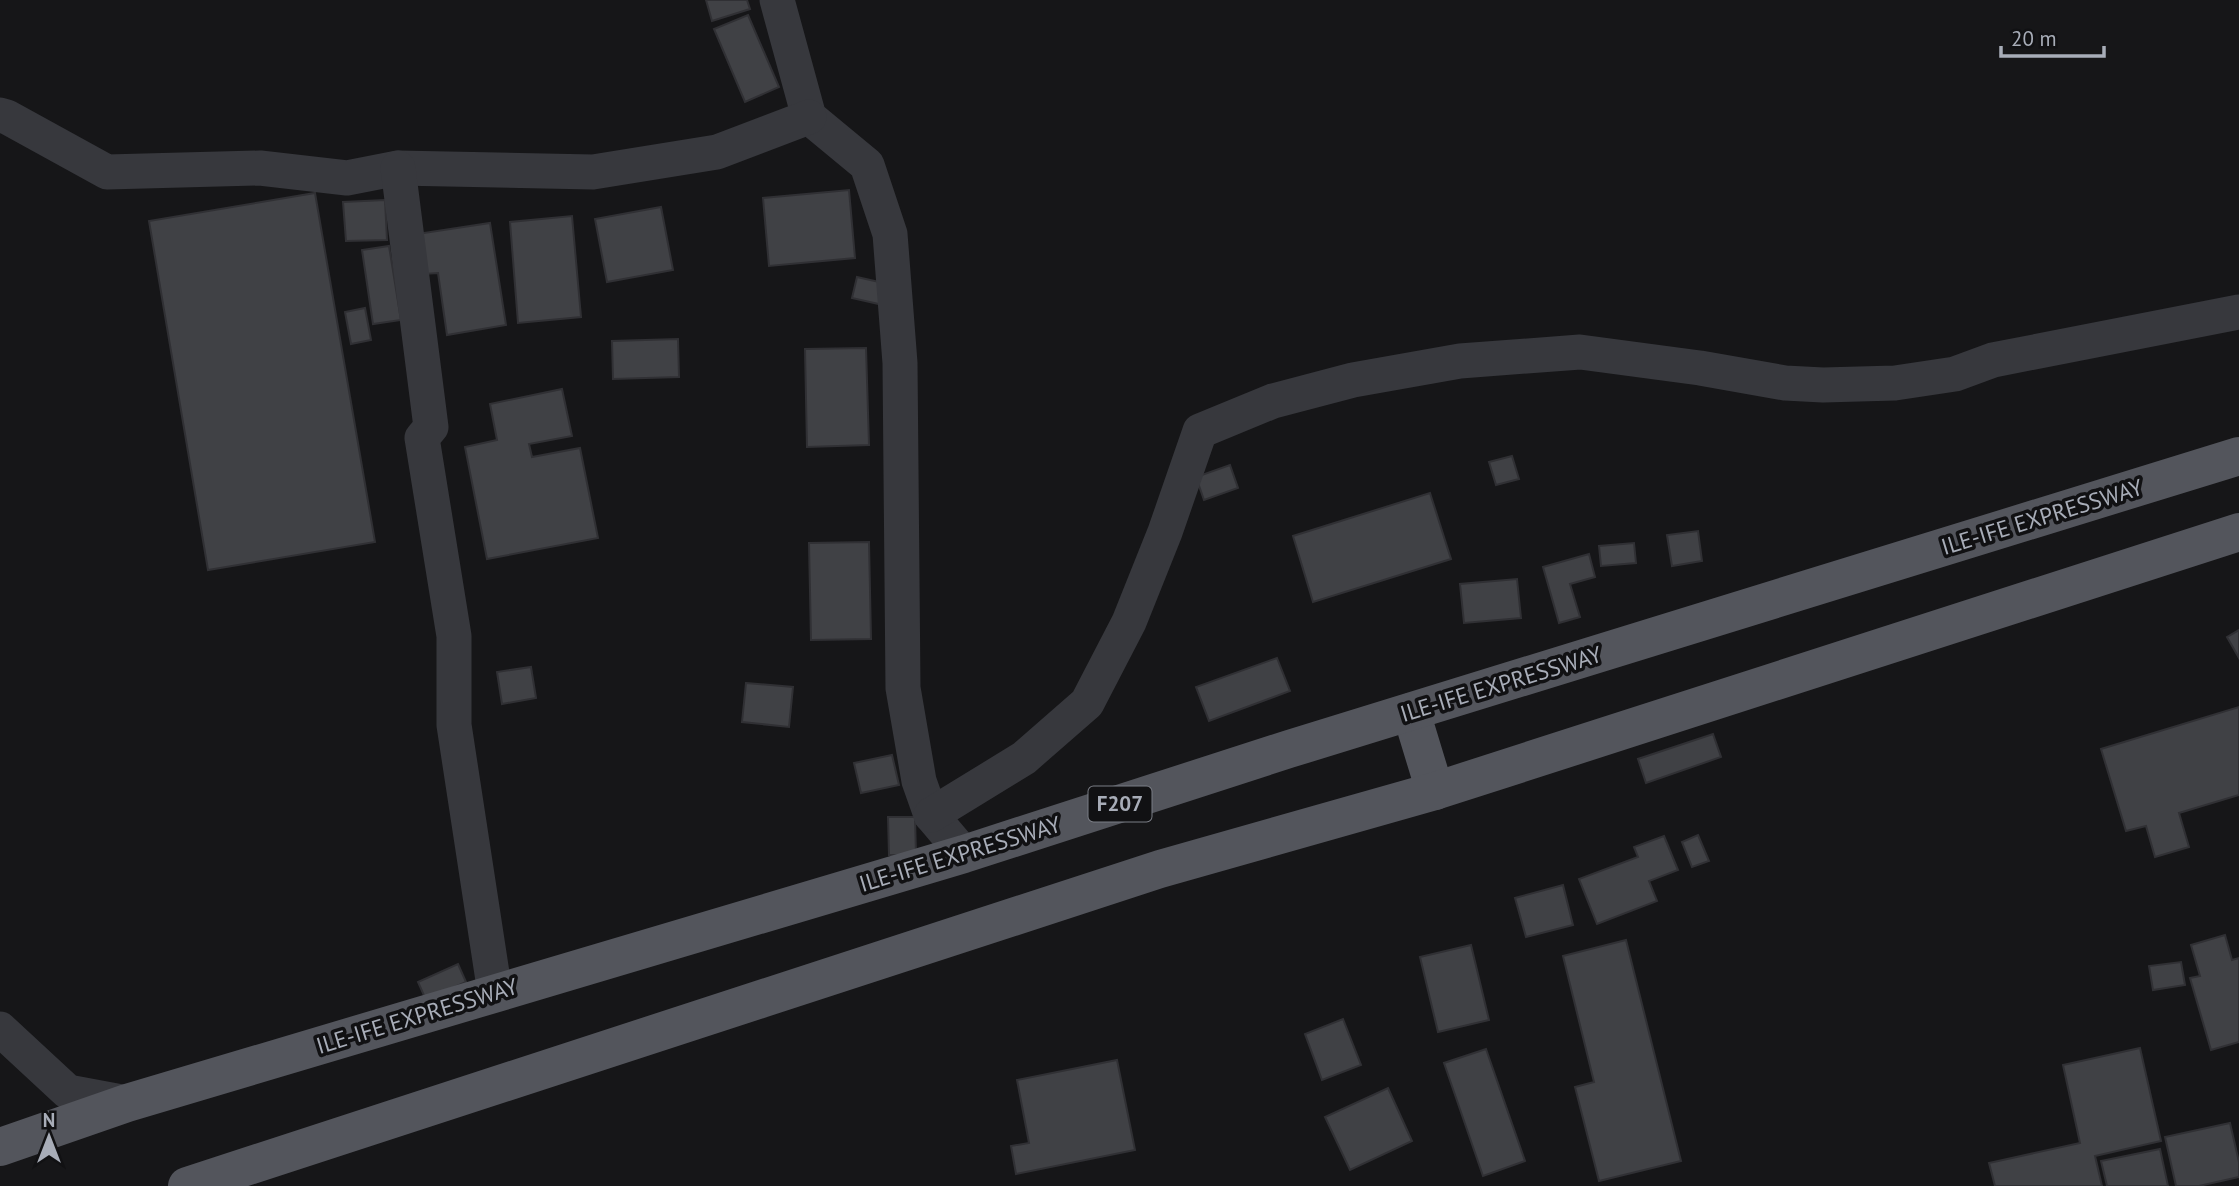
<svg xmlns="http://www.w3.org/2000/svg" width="2239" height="1186" font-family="'PT Sans',sans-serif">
  <rect width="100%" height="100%" fill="#161618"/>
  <g fill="#404145" stroke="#303034" stroke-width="2">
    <path d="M706,0h41l3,9 -38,12z"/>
    <path d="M748,15l31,72 -34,15 -31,-73z"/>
    <path d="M849,190l6,68 -86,8 -6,-68z"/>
    <path d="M315,193l60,349 -167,28 -59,-349z"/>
    <path d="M385,200l2,40 -41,1 -3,-39z"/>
    <path d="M661,207l12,63 -66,12 -12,-63z"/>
    <path d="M572,216l9,101 -63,6 -8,-101z"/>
    <path d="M490,223l16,102 -59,10 -9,-62 -15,1 -6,-40z"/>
    <path d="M389,246l12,74 -28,4 -11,-74z"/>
    <path d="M857,277l31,7 -5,21 -31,-7z"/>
    <path d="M365,308l6,32 -20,4 -6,-32z"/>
    <path d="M678,339l1,38 -66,2 -1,-38z"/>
    <path d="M866,348l3,97 -62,2 -2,-98z"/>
    <path d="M562,389l10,47 -43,8 3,13 48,-9 18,90 -111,21 -22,-112 32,-7 -7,-36z"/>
    <path d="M1512,456l7,23 -23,6 -7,-23z"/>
    <path d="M1230,465l8,23 -34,12 -8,-23z"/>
    <path d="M1430,493l21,66 -138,43 -20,-66z"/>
    <path d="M1698,531l4,30 -30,5 -5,-31z"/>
    <path d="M869,542l2,97 -60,1 -2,-97z"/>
    <path d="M1634,543l2,20 -35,3 -2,-20z"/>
    <path d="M1589,554l6,23 -25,7 10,33 -21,6 -16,-56z"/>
    <path d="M1517,579l4,39 -57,5 -4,-39z"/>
    <path d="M2239,630v28l-12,-21z"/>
    <path d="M1277,658l13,33 -81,30 -13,-34z"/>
    <path d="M531,667l5,31 -34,6 -5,-32z"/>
    <path d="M746,683l47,4 -4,40 -47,-5z"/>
    <path d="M2239,707v88l-60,18 10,34 -34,10 -9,-31 -20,5 -25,-82z"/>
    <path d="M1713,734l8,23 -75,26 -8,-24z"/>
    <path d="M892,755l7,30 -38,8 -7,-30z"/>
    <path d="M888,817h27l1,38h-27z"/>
    <path d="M1698,835l11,26 -17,6 -10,-25z"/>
    <path d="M1664,836l14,34 -29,11 8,20 -60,23 -18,-45 59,-22 -4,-10z"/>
    <path d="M1563,885l10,40 -47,12 -11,-39z"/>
    <path d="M2225,935l7,25 7,-2v84l-28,8 -21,-72 10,-2 -9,-31z"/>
    <path d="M1626,940l55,221 -82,20 -24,-94 19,-5 -31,-126z"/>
    <path d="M1471,945l18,75 -51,12 -18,-75z"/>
    <path d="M2181,962l4,23 -32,5 -4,-24z"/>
    <path d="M458,964l8,18 -40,18 -8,-18z"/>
    <path d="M1343,1019l18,46 -39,15 -17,-46z"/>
    <path d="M2140,1048l21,93 -66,15 7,30h-107l-6,-23 91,-20 -17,-78z"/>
    <path d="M1486,1049l39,112 -42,15 -39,-113z"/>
    <path d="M1117,1060l18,90 -119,24 -5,-28 18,-3 -12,-63z"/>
    <path d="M1388,1088l24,53 -62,29 -25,-53z"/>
    <path d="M2230,1123l9,39v15l-40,9h-23l-11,-49z"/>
    <path d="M2160,1149l8,37h-61l-6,-25z"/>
  </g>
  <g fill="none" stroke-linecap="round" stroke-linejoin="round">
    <g stroke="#37383d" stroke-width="35">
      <path d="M777,0l32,117 58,48 23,69 10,129 3,325 16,93 12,34 33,39"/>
      <path d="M0,115l7,2 100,55 153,-4 87,10 51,-10 195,4 124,-20 92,-35"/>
      <path d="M398,168l33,259 -9,11 32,198v89l41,268"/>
      <path d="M931,815l93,-57 63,-55 42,-81 36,-90 35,-101 73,-30 80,-21 107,-19 120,-9 120,16 85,15 38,2 72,-2 60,-9 38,-14 246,-48"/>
      <path d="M0,1029l68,63 59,11"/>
    </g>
    <g stroke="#53555c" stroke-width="38">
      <path d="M1411,712l24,79"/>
      <path d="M0,1147l127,-44 837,-249 325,-105 950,-293"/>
      <path d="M187,1186l973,-317 275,-78 804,-259"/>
    </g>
  </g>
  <g text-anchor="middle" stroke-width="7" stroke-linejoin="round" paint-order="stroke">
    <rect fill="#111113" stroke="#7b7e86" stroke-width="2" x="1088.5" y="786.5" width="63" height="35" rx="5"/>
    <g font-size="21" font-weight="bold" fill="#a8adb8">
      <text x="1120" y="811">F207</text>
    </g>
    <g font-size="23" fill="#a8adb8" stroke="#111113">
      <text transform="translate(2042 517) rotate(-17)" y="8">ILE-IFE EXPRESSWAY</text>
      <text transform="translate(1501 684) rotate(-17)" y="8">ILE-IFE EXPRESSWAY</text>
      <text transform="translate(960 854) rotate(-17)" y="8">ILE-IFE EXPRESSWAY</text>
      <text transform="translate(417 1016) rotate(-17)" y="8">ILE-IFE EXPRESSWAY</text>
    </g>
  </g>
  <g transform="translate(49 1137)" stroke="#111113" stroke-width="5" paint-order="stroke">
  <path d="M0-5L12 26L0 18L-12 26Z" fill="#a8adb8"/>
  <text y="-10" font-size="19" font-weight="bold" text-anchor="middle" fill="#a8adb8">N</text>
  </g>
  <path d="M2001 46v10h103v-10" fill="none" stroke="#a8adb8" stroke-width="3.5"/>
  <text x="2011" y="46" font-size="21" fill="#a8adb8" stroke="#111113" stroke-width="5" paint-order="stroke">20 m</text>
</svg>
